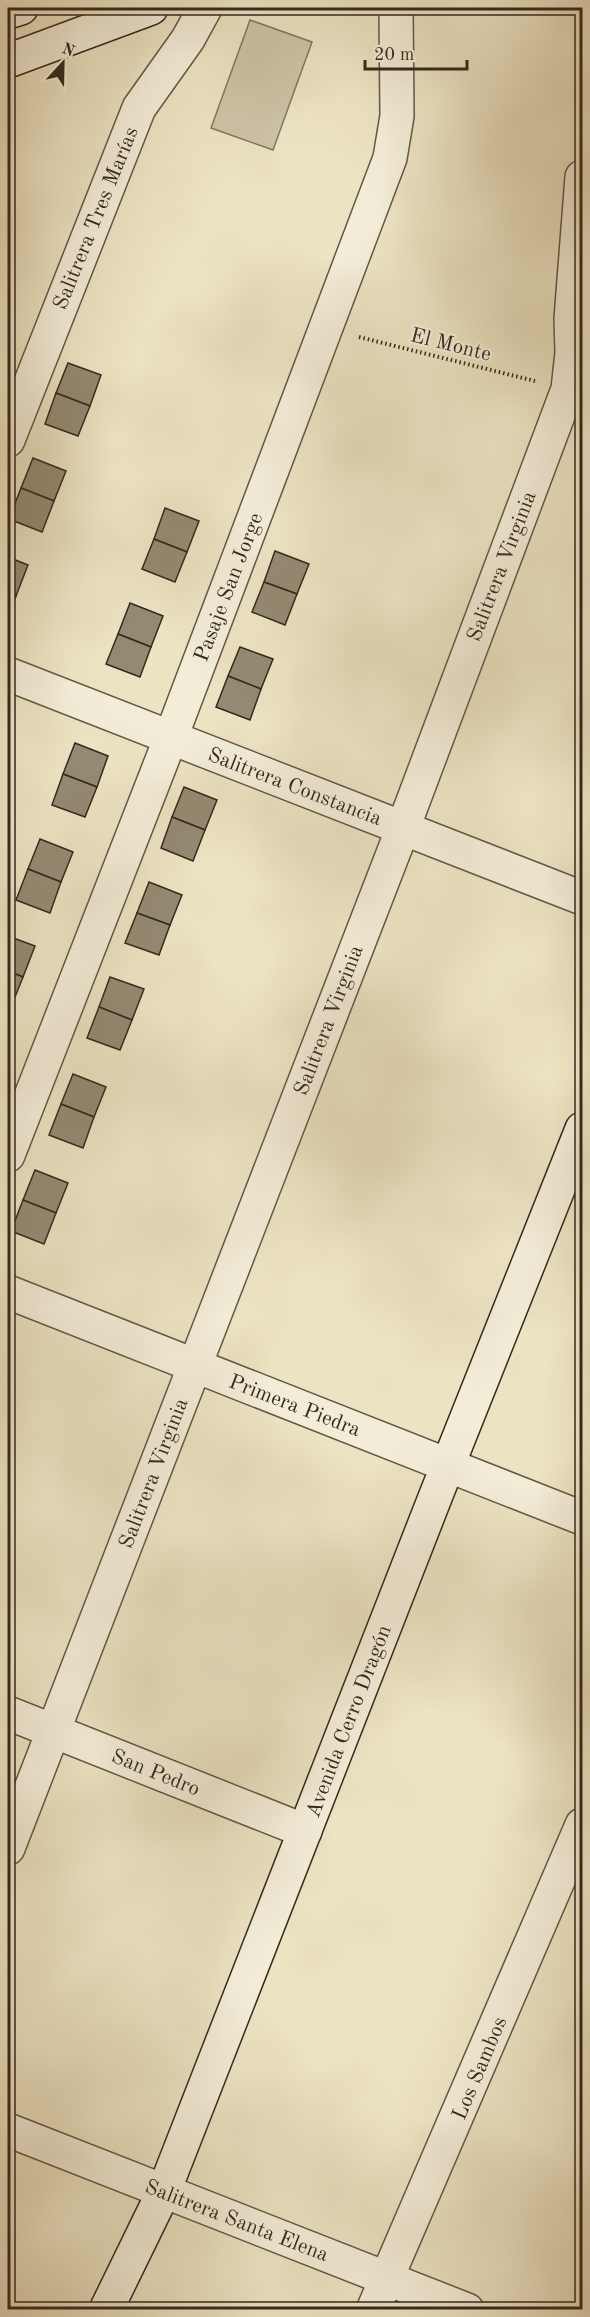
<svg xmlns="http://www.w3.org/2000/svg" width="590" height="2317" font-family="'Old Standard TT',serif">
  <rect width="100%" height="100%" fill="#ece3c3"/>
  <filter id="stains"><feTurbulence type="fractalNoise" baseFrequency=".00333" numOctaves="4"/><feColorMatrix values="0 0 0 0 .2 0 0 0 0 .09 0 0 0 0 .02 0 0 0 .5 -.17"/></filter>
  <radialGradient id="worn" r=".72"><stop offset=".6" stop-color="#630" stop-opacity="0"/><stop offset="1" stop-color="#630" stop-opacity=".3"/></radialGradient>
  <path fill="#cdc3a7" stroke="#807662" stroke-width="1.5" d="M250,20l62,22 -39,108 -62,-22z"/>
  <g fill="#948a73" stroke="#34291d" stroke-width="1.5">
    <path d="M68,363l33,12 -11,31 -34,-13z"/>
    <path d="M56,393l34,13 -12,30 -33,-12z"/>
    <path d="M33,458l33,13 -12,30 -33,-13z"/>
    <path d="M21,488l33,13 -12,31 -33,-13z"/>
    <path d="M165,508l34,13 -12,31 -33,-13z"/>
    <path d="M154,539l33,13 -12,30 -33,-13z"/>
    <path d="M275,551l34,13 -12,30 -33,-12z"/>
    <path d="M8,557l20,8 -12,31 -8,-4z"/>
    <path d="M264,582l33,12 -12,31 -33,-13z"/>
    <path d="M8,592l8,4 -8,21z"/>
    <path d="M130,603l33,13 -12,31 -33,-13z"/>
    <path d="M118,634l33,13 -11,30 -34,-13z"/>
    <path d="M240,647l33,12 -12,30 -33,-13z"/>
    <path d="M228,676l33,13 -11,31 -34,-13z"/>
    <path d="M75,743l33,13 -11,31 -34,-13z"/>
    <path d="M63,774l34,13 -12,30 -33,-12z"/>
    <path d="M184,787l33,13 -12,30 -33,-13z"/>
    <path d="M172,817l33,13 -12,31 -32,-13z"/>
    <path d="M40,839l33,13 -12,30 -33,-13z"/>
    <path d="M28,869l33,13 -11,31 -34,-13z"/>
    <path d="M149,882l33,13 -12,30 -33,-12z"/>
    <path d="M137,913l33,12 -11,30 -34,-12z"/>
    <path d="M8,936l27,10 -12,31 -15,-6z"/>
    <path d="M8,971l15,6 -12,30 -3,-1z"/>
    <path d="M110,977l34,12 -12,31 -33,-13z"/>
    <path d="M99,1007l33,13 -12,30 -33,-12z"/>
    <path d="M73,1074l33,13 -12,30 -33,-13z"/>
    <path d="M61,1104l33,13 -11,31 -34,-13z"/>
    <path d="M35,1170l33,13 -12,30 -33,-13z"/>
    <path d="M23,1200l33,13 -12,31 -33,-13z"/>
  </g>
  <g fill="none" stroke-linecap="round" stroke-linejoin="round">
    <g stroke="#625846" stroke-width="36">
      <g id="street">
        <path d="M8,440l131,-332 49,-69 17,-31"/>
        <path d="M8,674l574,224"/>
        <path d="M8,1155l163,-418 219,-579 7,-42 -1,-108"/>
        <path d="M8,1292l574,226"/>
        <path d="M8,1713l297,118"/>
        <path d="M8,1848l395,-1020 165,-439 4,-36 -1,-34 11,-142"/>
        <path d="M8,2130l459,180"/>
        <path d="M373,2310l209,-485"/>
      </g>
    </g>
    <g stroke="#34291d" stroke-width="36">
      <g id="secondary">
        <path d="M8,12l13,-4"/>
        <path d="M8,61l143,-53"/>
        <path d="M106,2310l58,-119 272,-696 146,-366"/>
      </g>
    </g>
    <path stroke="#34291d" stroke-width="4" stroke-dasharray="1.5 3" stroke-linecap="butt" d="M359,337l176,44"/>
    <use href="#street" stroke="#f3edd8" stroke-width="33"/>
    <use href="#secondary" stroke="#f3edd8" stroke-width="33"/>
  </g>
  <g text-anchor="middle" stroke-width="4.5" stroke-linejoin="round" paint-order="stroke">
    <g font-size="21" fill="#34291d" stroke="#f3edd8">
      <text transform="translate(95 218) rotate(-68)" y="7">Salitrera Tres Marías</text>
      <text transform="translate(451 344) rotate(14)" y="7">El Monte</text>
      <text transform="translate(501 566) rotate(-69)" y="7">Salitrera Virginia</text>
      <text transform="translate(228 587) rotate(-69)" y="7">Pasaje San Jorge</text>
      <text transform="translate(295 786) rotate(21)" y="7">Salitrera Constancia</text>
      <text transform="translate(328 1020) rotate(-69)" y="7">Salitrera Virginia</text>
      <text transform="translate(295 1405) rotate(21)" y="7">Primera Piedra</text>
      <text transform="translate(153 1473) rotate(-69)" y="7">Salitrera Virginia</text>
      <text transform="translate(348 1721) rotate(-69)" y="7">Avenida Cerro Dragón</text>
      <text transform="translate(156 1772) rotate(22)" y="7">San Pedro</text>
      <text transform="translate(479 2068) rotate(-67)" y="7">Los Sambos</text>
      <text transform="translate(237 2220) rotate(21)" y="7">Salitrera Santa Elena</text>
    </g>
  </g>
  <rect width="590" height="2317" fill="none" stroke="#ece3c3" stroke-width="30"/>
  <rect x="9" y="9" width="572" height="2299" fill="none" stroke="#34291d" stroke-width="3"/>
  <rect x="15" y="15" width="560" height="2287" fill="none" stroke="#34291d" stroke-width="1.5"/>
  <g transform="translate(63 63) rotate(22)" stroke="#f3edd8" stroke-width="4.5" paint-order="stroke">
  <path d="M0-4.5L10 22L0 15L-10 22Z" fill="#34291d"/>
  <text y="-9" font-size="16" font-weight="bold" text-anchor="middle" fill="#34291d">N</text>
  </g>
  <path d="M365 60v9h102v-9" fill="none" stroke="#34291d" stroke-width="3"/>
  <text x="374" y="60" font-size="18" fill="#34291d" stroke="#f3edd8" stroke-width="4.5" paint-order="stroke">20 m</text>
  <rect width="100%" height="100%" filter="url(#stains)"/>
  <rect width="100%" height="100%" fill="url(#worn)"/>
</svg>
